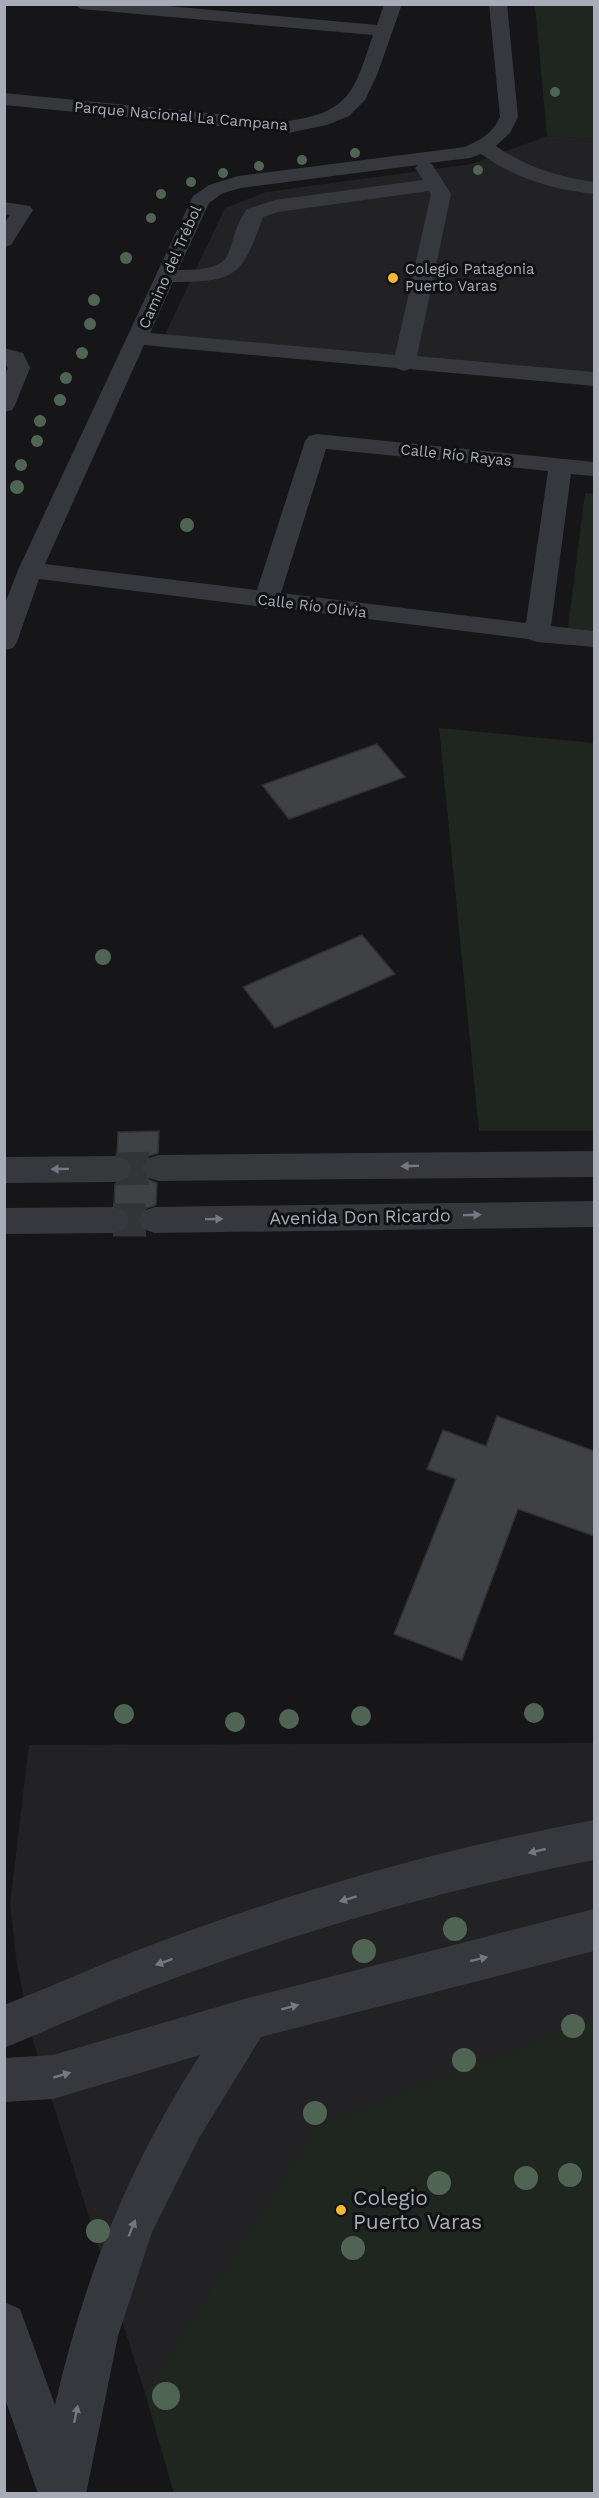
<svg xmlns="http://www.w3.org/2000/svg" width="599" height="2498" font-family="'Work Sans',sans-serif">
  <rect width="100%" height="100%" fill="#161618"/>
  <g fill="#222225">
    <path d="M547,136l47,3v246l-435,-38 66,-139 41,-16 206,-28z"/>
    <path d="M594,1743v750h-420l-29,-100 -116,-365 -13,-71 -6,-53 19,-159z"/>
  </g>
  <g fill="#1e261f">
    <path d="M535,5h59v134l-47,-3z"/>
    <path d="M585,493l9,1v137l-26,-3z"/>
    <path d="M439,728l155,15v388h-115z"/>
    <path d="M594,2019v474h-420l-29,-100 172,-268z"/>
  </g>
  <g fill="#404145" stroke="#303034" stroke-width="1.5">
    <path d="M377,744l28,33 -116,42 -27,-34z"/>
    <path d="M362,935l33,39 -120,54 -32,-41z"/>
    <path d="M159,1131l-1,22 -12,4 -6,10 5,11 12,5 -1,22 -15,5 -4,11 5,10h-16l5,-12 -5,-10 -12,-4 1,-21 14,-5 5,-11 -6,-10 -11,-4 1,-22z"/>
    <path d="M497,1416l97,35v85l-76,-27 -56,151 -68,-26 62,-155 -29,-10 16,-39 43,16z"/>
  </g>
  <g fill="none" stroke-linecap="round" stroke-linejoin="round">
    <g stroke="#333438" stroke-width="33" stroke-dasharray="33 16" stroke-linecap="butt">
      <path d="M116,1169l42,-1"/>
      <path d="M113,1220h42"/>
    </g>
    <g fill="#37383d" fill-rule="evenodd">
      <path d="M73,4h73l231,21 7,-21h18l-25,71 -12,25 -16,16 -22,9 -39,8 -284,-28v-12l284,28c63,-9 66,-30 85,-86l-292,-26z"/>
      <path d="M489,4h18l11,113 -8,16 -14,13c30,21 63,31 98,36v12c-40,-4 -80,-16 -113,-40l-11,4 -41,5 3,1 19,30 -34,162 177,16v14l-184,-17 -6,2 -8,-3 -252,-23 -99,219 212,26 48,-149 4,-5 8,-2 277,28v14l-23,-2 -20,152 43,5v16l-57,-5 -9,-3 -256,-32 -6,2 -10,-3 -217,-27 -22,63 -4,6 -9,2v-44l14,-36 175,-374 16,-11 29,-9 227,-29c15,-7 28,-14 35,-30zM418,165l-3,3 8,12 -148,20 -28,9c-28,40 0,61 -69,61l31,-67 14,-10 18,-5zM429,191l2,3 -36,161 -245,-22 23,-51c65,0 69,-7 90,-65l15,-5zM326,449l222,22 -22,152 -245,-30z"/>
      <path d="M4,202l26,4 3,4 -22,35 -7,2v-23l6,-9 -6,-1z"/>
      <path d="M4,348l19,5 7,15 -15,37 -3,5 -8,2v-36l4,-8 -4,-6z"/>
      <path d="M594,1151v26l-436,4 -11,-4 -5,-9 5,-9 11,-4z"/>
      <path d="M116,1156l11,4 5,9 -5,9 -11,4 -112,1v-26z"/>
      <path d="M594,1201v26l-439,6 -12,-4 -4,-9 4,-9 12,-4z"/>
      <path d="M113,1207l12,4 4,9 -4,9 -12,4 -109,1v-26z"/>
      <path d="M594,1820v40c-154,30 -304,74 -451,130 -47,18 -92,39 -139,58v-43c47,-18 92,-39 139,-57 147,-56 297,-99 451,-128z"/>
      <path d="M594,1909v42l-333,86 -62,101 -47,94 -34,104 -32,158h-48l-34,-98v-94l16,7 35,96c29,-128 74,-239 145,-350l-147,44 -49,3v-44l49,-3 195,-57z"/>
    </g>
  </g>
  <g fill="#506453">
    <circle cx="555" cy="92" r="5"/>
    <circle cx="355" cy="153" r="5"/>
    <circle cx="302" cy="160" r="5"/>
    <circle cx="259" cy="166" r="5"/>
    <circle cx="478" cy="170" r="5"/>
    <circle cx="223" cy="173" r="5"/>
    <circle cx="191" cy="182" r="5"/>
    <circle cx="161" cy="194" r="5"/>
    <circle cx="151" cy="218" r="5"/>
    <circle cx="126" cy="258" r="6"/>
    <circle cx="94" cy="300" r="6"/>
    <circle cx="90" cy="324" r="6"/>
    <circle cx="82" cy="353" r="6"/>
    <circle cx="66" cy="378" r="6"/>
    <circle cx="60" cy="400" r="6"/>
    <circle cx="40" cy="421" r="6"/>
    <circle cx="37" cy="441" r="6"/>
    <circle cx="21" cy="465" r="6"/>
    <circle cx="17" cy="487" r="7"/>
    <circle cx="187" cy="525" r="7"/>
    <circle cx="103" cy="957" r="8"/>
    <circle cx="534" cy="1713" r="10"/>
    <circle cx="124" cy="1714" r="10"/>
    <circle cx="361" cy="1716" r="10"/>
    <circle cx="289" cy="1719" r="10"/>
    <circle cx="235" cy="1722" r="10"/>
    <circle cx="455" cy="1929" r="12"/>
    <circle cx="364" cy="1951" r="12"/>
    <circle cx="573" cy="2026" r="12"/>
    <circle cx="464" cy="2060" r="12"/>
    <circle cx="315" cy="2113" r="12"/>
    <circle cx="570" cy="2175" r="12"/>
    <circle cx="526" cy="2178" r="12"/>
    <circle cx="439" cy="2183" r="12"/>
    <circle cx="98" cy="2231" r="12"/>
    <circle cx="353" cy="2248" r="12"/>
    <circle cx="166" cy="2396" r="14"/>
  </g>
  <defs><path id="oneway-solid" d="M-6-.8H1V-3.2L6.5 0L1 3.2V.8H-6Z" transform="scale(1.5)"/></defs>
  <g fill="#757881">
    <use href="#oneway-solid" transform="translate(410 1166) rotate(179)"/>
    <use href="#oneway-solid" transform="translate(60 1169) rotate(179)"/>
    <use href="#oneway-solid" transform="translate(472 1215) rotate(-1)"/>
    <use href="#oneway-solid" transform="translate(214 1219) rotate(-1)"/>
    <use href="#oneway-solid" transform="translate(537 1851) rotate(167)"/>
    <use href="#oneway-solid" transform="translate(348 1899) rotate(163)"/>
    <use href="#oneway-solid" transform="translate(479 1959) rotate(-14)"/>
    <use href="#oneway-solid" transform="translate(164 1962) rotate(160)"/>
    <use href="#oneway-solid" transform="translate(290 2007) rotate(-15)"/>
    <use href="#oneway-solid" transform="translate(62 2075) rotate(-16)"/>
    <use href="#oneway-solid" transform="translate(132 2228) rotate(-68)"/>
    <use href="#oneway-solid" transform="translate(76 2414) rotate(-78)"/>
  </g>
  <g fill="#f2ba34" stroke="#111113" stroke-width="2">
    <circle cx="393" cy="278" r="6"/>
    <circle cx="341" cy="2210" r="6"/>
  </g>
  <g text-anchor="middle" stroke-width="6" stroke-linejoin="round" paint-order="stroke">
    <g font-size="15" fill="#a8acb8" stroke="#111113">
      <text transform="translate(181 116) rotate(5)" y="5">Parque Nacional La Campana</text>
      <text transform="translate(170 267) rotate(-66)" y="5">Camino del Trébol</text>
      <text transform="translate(456 455) rotate(6)" y="5">Calle Río Rayas</text>
      <text transform="translate(312 606) rotate(7)" y="5">Calle Río Olivia</text>
    </g>
    <g font-size="15" fill="#a8acb8" stroke="#111113" text-anchor="start">
      <text x="405" y="274">Colegio Patagonia<tspan x="405" dy="17">Puerto Varas</tspan></text>
    </g>
    <g font-size="18" fill="#a8acb8" stroke="#111113">
      <text transform="translate(360 1217) rotate(-1)" y="6">Avenida Don Ricardo</text>
    </g>
    <g font-size="21" fill="#a8acb8" stroke="#111113" text-anchor="start">
      <text x="353" y="2205">Colegio<tspan x="353" dy="24">Puerto Varas</tspan></text>
    </g>
  </g>
  <rect width="599" height="2498" fill="none" stroke="#a8acb8" stroke-width="12"/>
</svg>
